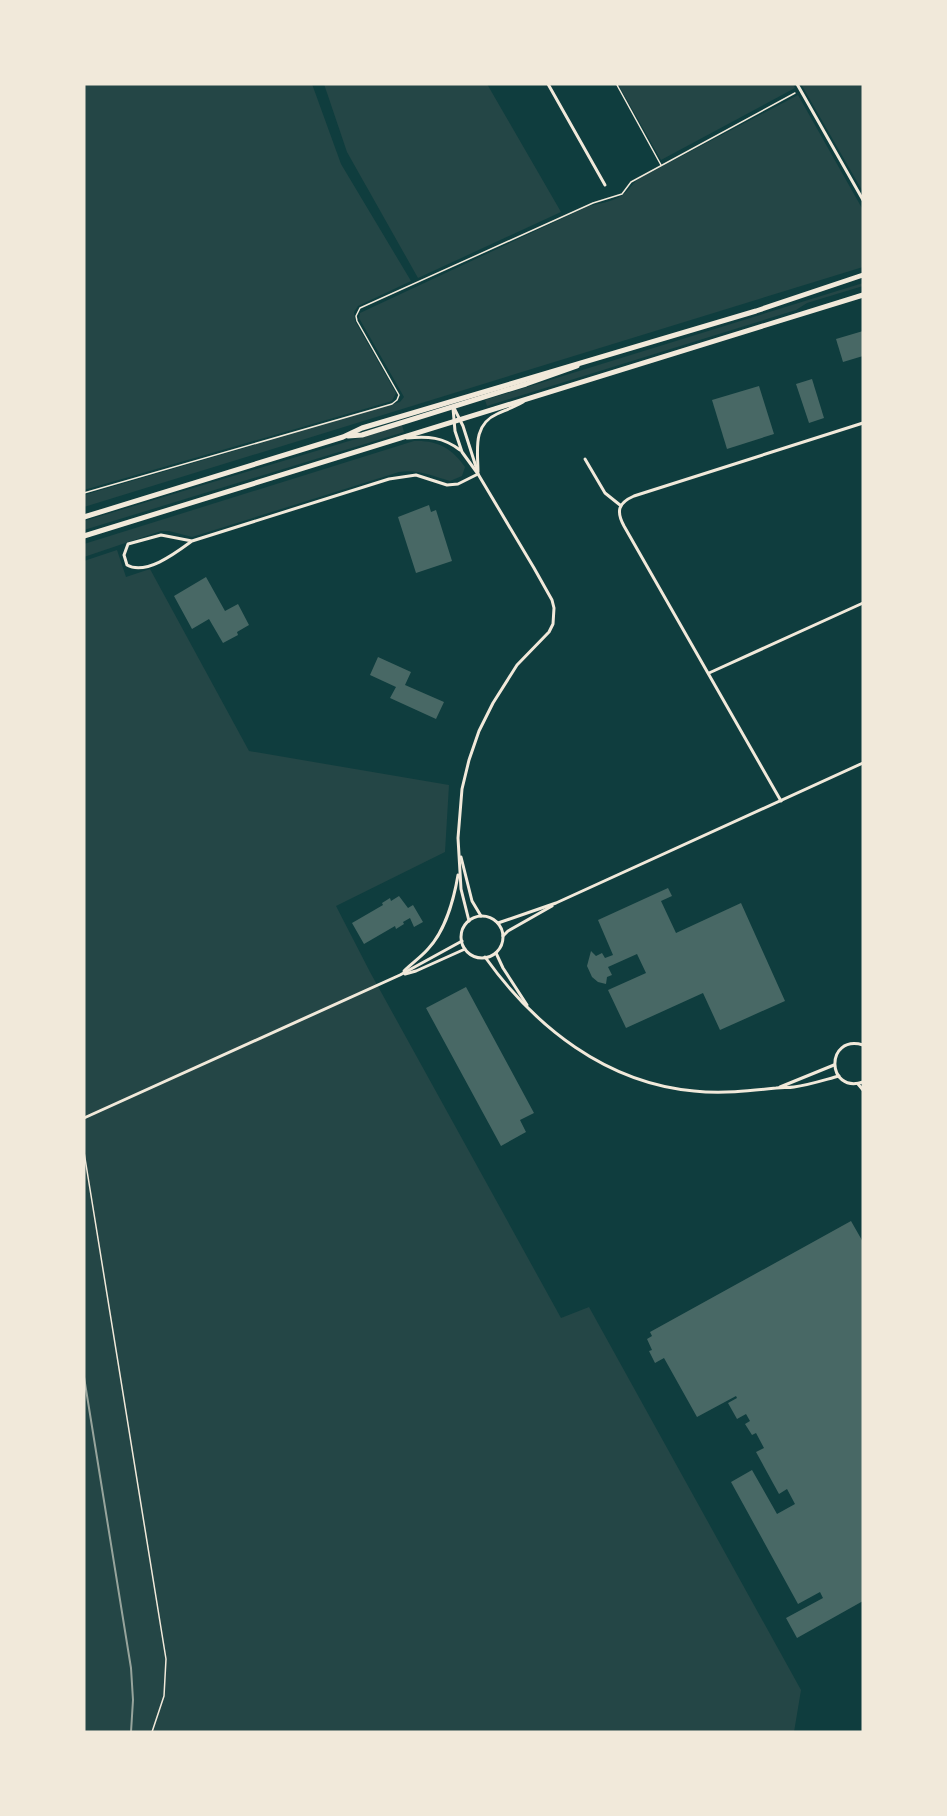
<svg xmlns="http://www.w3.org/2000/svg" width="947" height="1816" font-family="Commissioner,sans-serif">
  <rect width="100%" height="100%" fill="#0f3d3e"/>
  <g fill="#244646">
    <path d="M84,84h228l29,80 70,117 -53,25 -4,6 1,9 41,72 -4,8 -308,89z"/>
    <path d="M324,84h163l74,128 -143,66 -71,-126z"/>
    <path d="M618,84h175l2,4 -134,72z"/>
    <path d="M801,84h62v108z"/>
    <path d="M798,95l65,115v57l-779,240v-12l316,-93 4,-5 -45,-79 1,-5 229,-107c12,-3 29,-5 37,-14 5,-5 7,-9 14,-14z"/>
    <path d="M863,283v3l-56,17 -11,7 -309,96 -2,-6z"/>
    <path d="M402,425l2,7 -320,98v-9z"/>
    <path d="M414,441c23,-1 38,7 51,26l-3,9 -12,5c-18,-5 -32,-12 -51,-9l-207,65 -23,-6h-8l-77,26v-13z"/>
    <path d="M117,550l9,27 24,-8 99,182 200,34 -4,67 -109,54 34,66 191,346 28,-11 212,383 -7,42h-710v-1171z"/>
  </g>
  <g fill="#486865">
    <path d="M863,331v25l-20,6 -7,-23z"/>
    <path d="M812,379l12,39 -15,5 -13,-39z"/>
    <path d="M759,386l15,48 -47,15 -15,-49z"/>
    <path d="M429,505l2,7 5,-2 16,51 -36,12 -18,-56z"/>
    <path d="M206,577l19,34 13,-7 11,21 -12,7 1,3 -15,8 -14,-24 -17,10 -18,-33z"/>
    <path d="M378,657l33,15 -6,13 39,17 -8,17 -46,-21 6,-11 -26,-12z"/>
    <path d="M668,888l4,8 -11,5 15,32 65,-30 44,98 -65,29 -17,-37 -77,35 -18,-38 38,-17 -9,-19 -29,13 4,8 -5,2 -1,7 -8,-2 -6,-5 -5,-11 4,-15 5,5 6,-3 3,5 8,-3 -15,-35z"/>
    <path d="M399,896l9,12 5,-3 10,17 -9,5 -4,-9 -7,4 1,2 -8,5 -1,-3 -31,18 -12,-21 31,-18 -1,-2 8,-5 1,3z"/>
    <path d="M466,987l68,126 -14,7 6,12 -25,14 -75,-138z"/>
    <path d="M851,1221l12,21v359l-66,37 -11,-20 37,-20 -3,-6 -22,12 -67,-122 21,-12 25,44 18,-10 -8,-15 -8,5 -23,-42 8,-4 -8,-15 -4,2 -7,-11 5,-3 -4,-7 -9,5 -9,-16 9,-5 -1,-2 -39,21 -33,-59 -9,5 -6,-12 3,-1 -5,-11 5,-3 -2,-4z"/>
  </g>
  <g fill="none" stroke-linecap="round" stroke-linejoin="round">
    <g stroke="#f1e9da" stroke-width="1.5">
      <path d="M619,84l-2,1 44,80"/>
      <path d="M84,493l308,-89 5,-4 2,-5 -42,-74 -1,-5 4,-8 233,-105 29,-9 9,-12 164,-89"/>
      <path d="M84,1152l82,507 -2,37 -12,36"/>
    </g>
    <g stroke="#f1e9da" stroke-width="3">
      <path d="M548,84l57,101"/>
      <path d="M797,84l66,116"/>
      <path d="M453,408l2,23 7,21 16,22 56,94 18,32 2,8 -1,16 -4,8 -32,33 -24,38 -14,28 -10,29 -7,29 -4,49 3,51 8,32"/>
      <path d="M454,408l9,18 14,44"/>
      <path d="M407,438c21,-2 36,-1 53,12"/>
      <path d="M585,459l20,34 15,12"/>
      <path d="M478,472c0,-21 -6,-47 19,-58 9,-4 17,-7 26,-12"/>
      <path d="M192,541l-31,-6 -33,9 -4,11 3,10c19,11 50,-13 65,-24l197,-62 27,-4 31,10 11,-1 20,-10"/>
      <path d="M709,673l154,-70"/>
      <path d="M781,801l-157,-275c-8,-15 -6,-23 10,-30l229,-73"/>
      <path d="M461,857l11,44 9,15"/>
      <circle cx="482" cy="937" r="21"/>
      <path d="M498,923l58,-20 307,-140"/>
      <path d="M503,936l5,-5 44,-25"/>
      <path d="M496,953l7,15 24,37"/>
      <path d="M485,957c50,70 121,126 209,134 27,3 55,0 82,-3 6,-1 12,0 18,-1 15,-2 30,-7 45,-11"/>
      <path d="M404,971c7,-7 17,-14 24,-22 17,-18 26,-50 30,-74"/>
      <path d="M405,974l11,-3 49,-22"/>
      <path d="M863,1045c-38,-11 -37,49 0,37"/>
      <path d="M858,1084l5,6"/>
      <path d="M780,1087l54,-22"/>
      <path d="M84,1118l316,-143 62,-34"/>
    </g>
    <g stroke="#f1e9da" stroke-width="5">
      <path d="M348,436l14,-1 164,-51 51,-18"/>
      <path d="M84,517l259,-80 19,-9 394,-117 107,-36"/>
      <path d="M84,536l779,-241"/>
    </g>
    <path stroke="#97a49c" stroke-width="2" d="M84,1377l47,291 2,32 -2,32"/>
  </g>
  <rect width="947" height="1816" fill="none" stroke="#f1e9da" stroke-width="171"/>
</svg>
